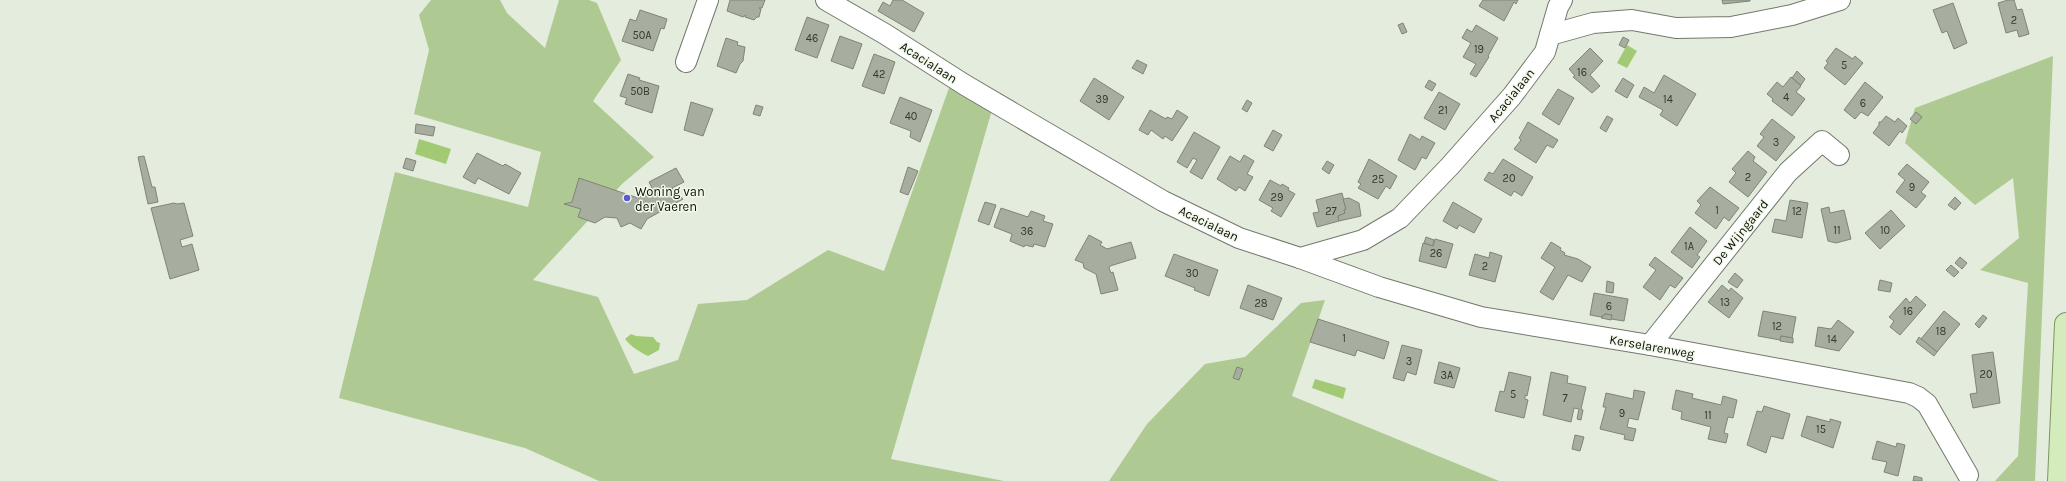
<svg xmlns="http://www.w3.org/2000/svg" width="2066" height="481" font-family="Karla,sans-serif">
  <rect width="100%" height="100%" fill="#e4ecdd"/>
  <g fill="#aeca92">
    <path d="M431,0h69l7,13 38,35 14,-48h30l8,3 24,57 -28,41 61,56 -32,27 -89,96 65,17 36,77 44,-14 20,-56 49,-4 81,-50 56,21 66,-186 42,25 -101,349 113,22h-405l-74,-33 -186,-50 56,-226 133,35 13,-55 -127,-38 15,-64 -10,-35z"/>
    <path d="M2053,56l-18,425h-40l23,-25 10,-173 -48,-13 39,-32 -6,-60 -38,27 -70,-62 10,-35z"/>
    <path d="M1325,300l-33,96 207,85h-390l38,-57 58,-60 40,-7 56,-54z"/>
  </g>
  <g fill="#a2ca75">
    <path d="M1627,45l10,6 -10,17 -10,-5z"/>
    <path d="M419,139l32,10 -5,15 -31,-10z"/>
    <path d="M631,334l5,2 17,1 4,5 3,1 -1,7 -11,6c-8,-4 -18,-10 -23,-17z"/>
    <path d="M1315,379l31,9 -3,11 -31,-11z"/>
  </g>
  <g fill="#a7aea0" stroke="#7f8578">
    <path d="M730,0h35l-3,8h-3l2,1 -2,8h-2l-3,3 -9,-3 1,-2 -3,2 -16,-6z"/>
    <path d="M893,0h9l22,13 -10,19 -36,-21 5,-9 7,4z"/>
    <path d="M1483,0h35l-2,4 -2,-2 -10,19 -25,-15z"/>
    <path d="M1722,0h28v1l-27,3z"/>
    <path d="M2008,0h6l3,10 5,-1 7,25 -10,3 -2,-7 -11,3 -8,-30z"/>
    <path d="M1953,3l14,40 -13,6 -7,-18 -5,2 -9,-23z"/>
    <path d="M640,10l27,9 -3,10 -3,-1 -8,23 -31,-10 8,-22 6,2z"/>
    <path d="M807,17l22,8 -12,33 -22,-8z"/>
    <path d="M1403,23l4,9 -5,2 -4,-9z"/>
    <path d="M1476,25l22,13 -10,18 1,1 -13,20 -6,-3 6,-10 -13,-7 8,-14 -9,-5 5,-9 5,3z"/>
    <path d="M840,36l22,8 -9,25 -22,-8z"/>
    <path d="M1623,37l6,3 -4,8 -6,-3z"/>
    <path d="M726,38l12,4 -1,3 8,2 -2,14 -3,3 -4,9 -19,-7z"/>
    <path d="M1590,48l13,13 -13,14 10,11 -8,7 -19,-16 2,-1 -6,-7z"/>
    <path d="M1836,48l17,11 2,-3 8,7 -18,22 -21,-17 4,-5 -2,-2z"/>
    <path d="M874,54l21,8 -11,32 -22,-8z"/>
    <path d="M1137,60l10,5 -4,9 -11,-6z"/>
    <path d="M1797,71l8,8 -4,6 -9,-7z"/>
    <path d="M628,74l12,4 -1,2 20,6 -7,27 -27,-9 2,-6 -7,-2z"/>
    <path d="M1664,75l32,19 -19,32 -17,-11 3,-5 -24,-13 5,-10 10,6z"/>
    <path d="M1791,77l10,9 -5,6 9,7 -13,17 -20,-15 1,-2 -6,-5 10,-12 6,5z"/>
    <path d="M1094,78l30,19 -15,23 -29,-19z"/>
    <path d="M1623,78l11,7 -7,13 -12,-7z"/>
    <path d="M1429,80l7,4 -4,7 -7,-4z"/>
    <path d="M1865,82l18,15 -15,19 -7,-4 -6,7 -11,-9z"/>
    <path d="M1558,89l16,9 -15,27 -17,-11z"/>
    <path d="M1439,92l21,12 -15,26 -21,-12z"/>
    <path d="M900,97l32,13 -12,32 -10,-5 1,-6 -21,-8z"/>
    <path d="M1247,100l5,3 -5,9 -5,-3z"/>
    <path d="M691,102l22,7 -10,27 -19,-6z"/>
    <path d="M756,105l7,2 -3,9 -7,-2z"/>
    <path d="M1150,110l16,9 1,-2 5,2 5,-9 11,7 -16,24 -7,-5 -2,3 -12,-9 -3,5 -9,-5z"/>
    <path d="M1916,112l6,5 -6,7 -6,-5z"/>
    <path d="M1607,116l6,3 -7,13 -6,-4z"/>
    <path d="M1886,116l9,6 3,-4 9,8 -5,7 -2,-2 -11,15 -16,-13 6,-8v-3h2z"/>
    <path d="M1772,119l23,18 -19,24 -19,-15 7,-9 -4,-3z"/>
    <path d="M1528,122l30,18 -5,8 -6,-3 -11,18 -22,-14 7,-9 -2,-2z"/>
    <path d="M416,124l19,3 -2,9 -18,-3z"/>
    <path d="M1273,130l9,5 -9,16 -9,-5z"/>
    <path d="M1194,132l26,15 -18,32 -12,-7 7,-12 -4,-2 -6,10 -10,-6z"/>
    <path d="M1410,134l10,6 2,-4 13,7 -9,16 -4,-2 -7,13 -17,-10z"/>
    <path d="M1748,151l7,6 -2,4 14,11 -19,25 -19,-15 7,-9 -4,-4z"/>
    <path d="M477,153l26,13 2,-2 16,9 -12,21 -31,-16 -3,6 -12,-7z"/>
    <path d="M1244,155l10,6 -7,13 6,3 -8,14 -6,-4 -3,4 -19,-12 13,-23 10,6z"/>
    <path d="M144,156l8,31h3l3,15 -10,2 -10,-47z"/>
    <path d="M406,158l10,3 -3,10 -10,-3z"/>
    <path d="M1369,159l28,17 -7,13 -4,-3 -8,13 -20,-11 3,-4 -3,-2z"/>
    <path d="M1503,159l30,18 -11,19 -8,-5 -3,5 -27,-16 5,-8 4,2z"/>
    <path d="M1327,161l7,4 -5,9 -7,-5z"/>
    <path d="M1907,164l22,18 -8,10 5,4 -10,12 -20,-16 9,-12 -7,-6z"/>
    <path d="M908,167l10,4 -10,24 -8,-3z"/>
    <path d="M676,168l8,14 -12,6 11,11 -36,20 -6,10 -11,-6 -9,4 -4,-9 -12,-1 -10,6 -17,-6 3,-8 -17,-5 8,-2 7,-24 59,20 15,-8 -4,-8z"/>
    <path d="M1270,180l11,6 1,-2 7,4 -1,2 7,4 -14,23 -10,-6 2,-3 -14,-8z"/>
    <path d="M1710,187l29,21 -10,13 -5,-4 -8,12 -21,-16 6,-8 -4,-4z"/>
    <path d="M1342,193l4,16 -2,1 1,3 -7,3 1,5 -22,6 -4,-14 6,-1 -3,-12z"/>
    <path d="M1955,197l6,6 -6,7 -7,-5z"/>
    <path d="M1349,198l10,5 2,13 -22,5 -1,-5 7,-3 -1,-3 2,-1 -3,-10z"/>
    <path d="M1790,200l18,3 -6,35 -30,-6 3,-13 11,2z"/>
    <path d="M985,202l11,3 -7,20 -11,-4z"/>
    <path d="M1453,202l29,17 -8,14 -15,-8 -2,4 -14,-8z"/>
    <path d="M174,203l3,1 7,-1 9,33 -13,4 2,7 10,-3 7,26 -29,9 -19,-71z"/>
    <path d="M1829,207l1,6 14,-3 7,29 -15,4 -8,-2 -7,-32z"/>
    <path d="M1001,208l27,9 3,-6 14,5 -2,5 10,3 -8,23 -11,-3 -1,3 -8,-2 -1,2 -14,-6 2,-7 -18,-7z"/>
    <path d="M1891,210l14,16 -25,23 -15,-16z"/>
    <path d="M1690,227l17,14 -10,14 3,2 -8,11 -21,-16z"/>
    <path d="M1089,235l13,7 -2,3 7,4 24,-7 5,16 -26,8 -1,2 2,5 2,-1 5,18 -17,4 -5,-20 -12,-6 -1,-5 -8,-3z"/>
    <path d="M1426,237l8,3 -1,6 -9,-3z"/>
    <path d="M1435,239l18,5 -7,24 -27,-7 4,-18 10,3z"/>
    <path d="M1551,242l10,6 -1,2 5,3 -1,2 14,4 13,8 -9,15 -14,-7 -15,25 -13,-8 15,-25 -14,-9z"/>
    <path d="M1490,252l12,4 -7,26 -26,-7 6,-21 14,4z"/>
    <path d="M1174,254l44,16 -9,26 -15,-6 1,-2 -30,-12z"/>
    <path d="M1655,257l28,21 -8,10 -5,-3 -10,15 -17,-13 13,-17 -7,-5z"/>
    <path d="M1960,257l7,6 -5,6 -7,-6z"/>
    <path d="M1951,265l8,7 -5,5 -8,-7z"/>
    <path d="M1735,273l8,7 -6,8 -9,-6z"/>
    <path d="M1880,280l12,3 -2,9 -12,-2z"/>
    <path d="M1607,281l7,2 -1,10 -7,-1z"/>
    <path d="M1248,285l34,13 -9,22 -33,-12z"/>
    <path d="M1722,285l7,6 2,-3 12,10 -14,20 -21,-16z"/>
    <path d="M1594,293l34,6 -4,22 -13,-2 1,-4 -7,-1 -4,3 -11,-2z"/>
    <path d="M1916,296l10,9 -26,30 -10,-8 4,-6 -5,-4 17,-19 4,5z"/>
    <path d="M1763,311l33,6 -4,21 -11,-2 -1,4 -22,-4z"/>
    <path d="M1944,311l16,13 -23,28 -16,-13z"/>
    <path d="M1605,314l7,1 -1,5 -10,-2z"/>
    <path d="M1983,315l4,3 -8,10 -4,-4z"/>
    <path d="M1318,319l71,23 -5,17 -27,-9 -2,6 -45,-14z"/>
    <path d="M1838,320l16,12 -15,19 -24,-5 3,-19 13,2z"/>
    <path d="M1781,336l12,2v5l-13,-2z"/>
    <path d="M1919,337l18,15 -3,4 -18,-14z"/>
    <path d="M1402,345l20,5 -6,25 -9,-3 -3,9 -11,-3z"/>
    <path d="M1993,352l7,51 -27,5 -3,-14 7,-1 -5,-38z"/>
    <path d="M1439,362l21,6 -6,20 -20,-5z"/>
    <path d="M1237,367l6,2 -4,11 -6,-2z"/>
    <path d="M1509,372l22,5 -4,19 -2,-1v4l3,1 -4,18 -29,-7 5,-20 4,1z"/>
    <path d="M1551,372l17,4 -1,7 19,4 -5,22 2,1 -2,10 -4,-1 2,-10 -5,-1 -3,14 -28,-7z"/>
    <path d="M1634,390l11,2 -7,28 -9,-2 -2,9 9,2 -3,12 -9,-2 1,-4 -25,-6 6,-22h-3l3,-14 27,6z"/>
    <path d="M1676,390l17,4 -1,4 29,7 2,-9 14,4 -4,18 -5,-1 -4,16 4,1 -2,9 -18,-4 3,-12 -30,-8 1,-7 -10,-3z"/>
    <path d="M1764,406l26,8 -7,25 -12,-3 -5,17 -19,-8 10,-34 5,1z"/>
    <path d="M1807,416l23,6v-3l11,3 -8,26 -32,-12z"/>
    <path d="M1575,435l9,2 -4,14 -8,-2z"/>
    <path d="M1877,441l19,6 1,-4 8,2 -7,31 -14,-4 3,-10 -15,-3z"/>
    <path d="M1914,476l8,2v3h-9z"/>
  </g>
  <g fill="none" stroke-linecap="round" stroke-linejoin="round">
    <g stroke="#72796c" stroke-width="22">
      <g id="minor">
        <path d="M826,0l59,34 80,51 198,116 76,37 61,20 63,-18 37,-22 50,-52 62,-70 33,-44 13,-45 4,-7"/>
        <path d="M1550,35l43,-12 39,-3 44,8 55,-1 61,-12 48,-15"/>
        <path d="M686,62l22,-62"/>
        <path d="M1300,258l79,29 102,30 169,28 259,48 9,4 9,7 41,71"/>
        <path d="M1650,345l138,-173 34,-31 17,14"/>
      </g>
    </g>
    <g stroke="#7c9660" stroke-width="24">
      <path id="major" d="M2059,481l7,-157"/>
    </g>
    <use href="#minor" stroke="#fff" stroke-width="20"/>
    <use href="#major" stroke="#d4ebbb" stroke-width="22"/>
  </g>
  <circle fill="#5c59d1" stroke="#f1f9ea" stroke-width="1.5" cx="627" cy="198" r="4"/>
  <g text-anchor="middle" stroke-width="3" stroke-linejoin="round" paint-order="stroke">
    <g font-size="11" fill="#343831">
      <text x="2014" y="24">2</text>
      <text x="642" y="39">50A</text>
      <text x="812" y="42">46</text>
      <text x="1479" y="53">19</text>
      <text x="1844" y="69">5</text>
      <text x="1582" y="76">16</text>
      <text x="879" y="78">42</text>
      <text x="640" y="95">50B</text>
      <text x="1786" y="101">4</text>
      <text x="1102" y="103">39</text>
      <text x="1668" y="103">14</text>
      <text x="1863" y="107">6</text>
      <text x="1443" y="114">21</text>
      <text x="911" y="120">40</text>
      <text x="1776" y="146">3</text>
      <text x="1748" y="181">2</text>
      <text x="1509" y="182">20</text>
      <text x="1378" y="183">25</text>
      <text x="1912" y="191">9</text>
      <text x="1277" y="201">29</text>
      <text x="1717" y="214">1</text>
      <text x="1331" y="215">27</text>
      <text x="1797" y="215">12</text>
      <text x="1837" y="234">11</text>
      <text x="1885" y="234">10</text>
      <text x="1027" y="235">36</text>
      <text x="1689" y="250">1A</text>
      <text x="1436" y="257">26</text>
      <text x="1485" y="270">2</text>
      <text x="1192" y="277">30</text>
      <text x="1725" y="306">13</text>
      <text x="1261" y="307">28</text>
      <text x="1609" y="310">6</text>
      <text x="1908" y="315">16</text>
      <text x="1777" y="330">12</text>
      <text x="1941" y="335">18</text>
      <text x="1344" y="342">1</text>
      <text x="1832" y="343">14</text>
      <text x="1409" y="365">3</text>
      <text x="1986" y="378">20</text>
      <text x="1447" y="379">3A</text>
      <text x="1513" y="398">5</text>
      <text x="1565" y="402">7</text>
      <text x="1622" y="417">9</text>
      <text x="1708" y="419">11</text>
      <text x="1821" y="433">15</text>
    </g>
    <g font-size="13" fill="#0e100c" stroke="#f1f9ea">
      <text transform="translate(929 62) rotate(33)" y="5">Acacialaan</text>
      <text transform="translate(1511 95) rotate(-51)" y="5">Acacialaan</text>
      <text transform="translate(1209 223) rotate(26)" y="5">Acacialaan</text>
      <text transform="translate(1740 232) rotate(-51)" y="5">De Wijngaard</text>
      <text transform="translate(1652 346) rotate(10)" y="5">Kerselarenweg</text>
    </g>
    <g font-size="13" fill="#0e100c" stroke="#f1f9ea" text-anchor="start">
      <text x="635" y="196">Woning van<tspan x="635" dy="15">der Vaeren</tspan></text>
    </g>
  </g>
</svg>
